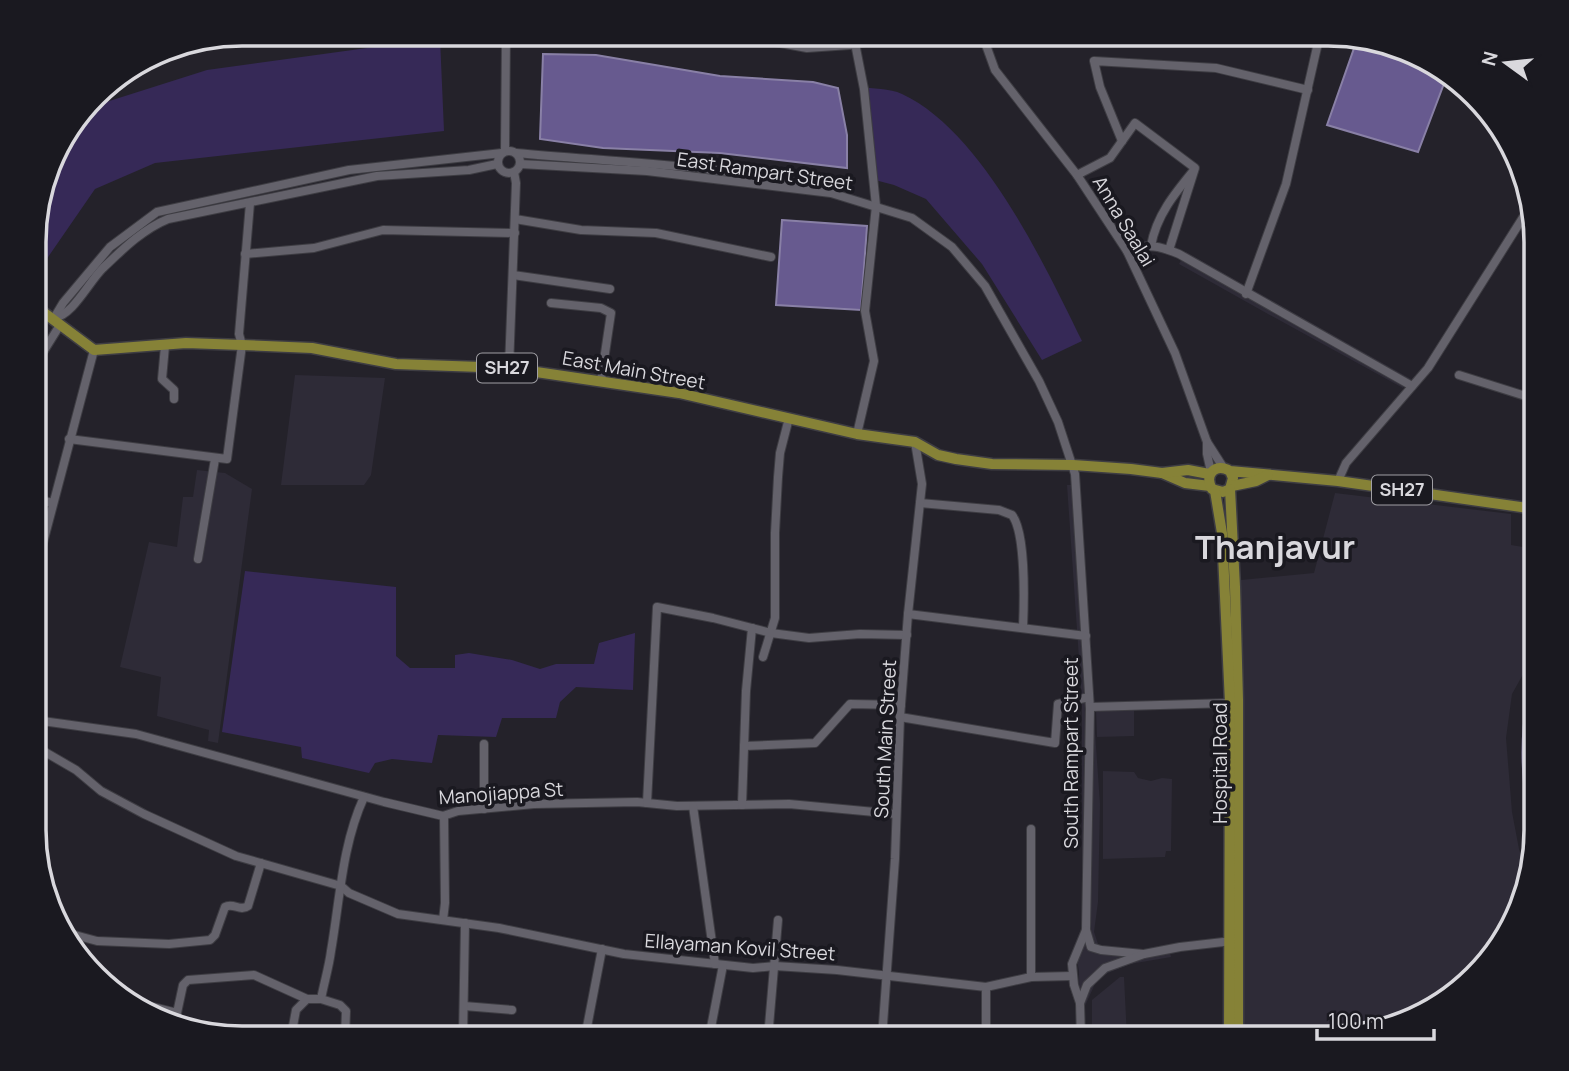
<svg xmlns="http://www.w3.org/2000/svg" width="1569" height="1071" font-family="Manrope,sans-serif">
  <rect width="100%" height="100%" fill="#24222a"/>
  <g fill="#2e2b37">
    <path d="M1186,252l225,127 -8,9 -135,-74 -89,-50z"/>
    <path d="M295,375l90,3 -14,97 -7,10h-83z"/>
    <path d="M197,470l28,3 27,16 -34,254 -10,-2 1,-11 -52,-14 4,-39 -41,-10 29,-125 28,5 6,-50h10z"/>
    <path d="M1067,485h11l22,319 -2,98 -4,30 4,12 8,7 36,1 27,-5 2,10 -41,7 -32,13 -13,29v32h-5l-1,-67 -3,-16 6,-23v-230z"/>
    <path d="M1335,493l176,21v31l24,4v104l-23,41 -6,44 6,74 7,37 9,29 -3,19 -32,59 -73,60 -92,22h-86l-1,-458 73,-7z"/>
    <path d="M1096,709h38v27l-37,1z"/>
    <path d="M1103,771l31,1 4,6 13,3 11,-3 10,1 -1,72h-5l-1,6 -62,2z"/>
    <path d="M1120,977h4l3,61h-35v-38z"/>
  </g>
  <g fill="#362957">
    <path d="M440,38l4,93 -289,32 -60,26 -60,87v-61l20,-66 10,-13 38,-33 104,-33z"/>
    <path d="M860,87c12,2 30,1 42,7 80,37 142,170 180,247l-40,19 -60,-96 -56,-65 -32,-14 -19,-5z"/>
    <path d="M245,571l151,16v69l14,12h45v-13l14,-2 43,7 28,9 16,-5h38l5,-21 36,-10 -2,57 -57,-3 -16,15 -4,16h-54l-6,19 -58,-2 -6,28 -40,-4 -17,4 -6,10 -67,-15 -1,-11 -79,-15z"/>
  </g>
  <g fill="#675a8f" stroke="#8980a6" stroke-width="2">
    <path d="M1358,37l37,7 53,29 -30,79 -91,-27z"/>
    <path d="M543,54l53,1 124,21 93,6 25,6 9,47v33l-127,-15 -117,-5 -63,-9z"/>
    <path d="M782,220l85,6 -6,84 -85,-5z"/>
    <path d="M1535,672v175c-14,-57 -19,-119 0,-175z"/>
  </g>
  <g fill="none" stroke-linecap="round" stroke-linejoin="round">
    <g stroke="#3e3d43" stroke-width="10">
      <g id="minor">
        <path d="M725,33l82,15 43,-3 56,-11"/>
        <path d="M853,33l11,56 12,117 -11,105 9,50 -17,73"/>
        <path d="M982,34l13,36 82,105 50,76 48,102 32,89 16,25"/>
        <path d="M1122,141l-22,-54 -6,-26 122,7 92,22"/>
        <circle cx="509" cy="162" r="11"/>
        <path d="M505,151l1,-118"/>
        <path d="M516,153c98,9 199,12 296,33"/>
        <path d="M520,164l127,7 184,22 81,25 40,29 33,39 54,95 19,41 17,52 15,235 -4,221 -14,34 2,21 6,18 1,35"/>
        <path d="M1077,175l33,-17 25,-35 60,45 -26,82"/>
        <path d="M515,219l66,11 75,3 115,24"/>
        <path d="M1151,246c5,-30 24,-53 43,-76"/>
        <path d="M1127,251c20,-8 33,-5 52,3l233,132"/>
        <path d="M245,254l69,-6 69,-18 132,3"/>
        <path d="M513,275l97,14"/>
        <path d="M1246,294l40,-110 34,-150"/>
        <path d="M551,303l50,5 10,5 -10,67"/>
        <path d="M54,318l9,-15 47,-56 47,-35 192,-42 153,-17"/>
        <path d="M54,318c19,-3 34,-35 49,-50 19,-18 40,-39 65,-49l209,-43 92,-6 28,-6"/>
        <path d="M165,346l-3,33 12,11v9"/>
        <path d="M35,365l25,-40"/>
        <path d="M509,368l7,-185 -2,-11"/>
        <path d="M1459,375l76,24"/>
        <path d="M69,439l158,20 15,-114 -3,-11 11,-131"/>
        <path d="M1207,442v12l4,18"/>
        <path d="M1338,481l8,-18 82,-95 101,-160"/>
        <path d="M35,499l18,4"/>
        <path d="M920,503l79,7 13,5c14,18 12,89 11,113"/>
        <path d="M198,559l17,-100"/>
        <path d="M35,573l59,-223"/>
        <path d="M908,614l178,22"/>
        <path d="M763,657l12,-39v-85l3,-56 2,-24 9,-35"/>
        <path d="M1090,707l140,-4"/>
        <path d="M900,717l155,26 3,-39 31,-7"/>
        <path d="M35,720l101,14 248,68 59,14 15,-5 76,-7 103,-2 40,4 112,-2 107,10"/>
        <path d="M744,746l71,-3 35,-39 51,1"/>
        <path d="M35,748l10,4 31,18 25,21 43,23 92,42 105,30 8,7 49,21 101,14 125,26 129,14 22,-2 62,4 149,17v51"/>
        <path d="M647,803l10,-196 56,11 58,15 38,5 51,-4 47,1"/>
        <path d="M742,805l4,-114 6,-63"/>
        <path d="M693,806l22,158"/>
        <path d="M484,809v-65"/>
        <path d="M1031,829v148"/>
        <path d="M443,920l2,-17 -1,-87"/>
        <path d="M1086,930l5,17 10,3 42,4"/>
        <path d="M60,931l37,10 72,3 41,-4 5,-5 10,-28c8,-5 15,5 23,-1l13,-43"/>
        <path d="M986,987l45,-10 41,-1"/>
        <path d="M125,1000l52,13 -3,13"/>
        <path d="M1080,1003l7,-18 18,-17 39,-14 36,-7 52,-6"/>
        <path d="M464,1006l48,4"/>
        <path d="M177,1013l6,-28 5,-5 66,-5 53,24"/>
        <path d="M291,1037l5,-27 11,-11h14"/>
        <path d="M345,1037l1,-26 -6,-6 -19,-6c3,-16 8,-32 10,-48 9,-52 11,-106 33,-154"/>
        <path d="M463,1037l2,-114"/>
        <path d="M593,1037l-6,-10 15,-78"/>
        <path d="M709,1038l14,-73"/>
        <path d="M768,1038l10,-118"/>
        <path d="M882,1038l13,-179 5,-142 8,-103 14,-130 -7,-42"/>
      </g>
    </g>
    <g stroke="#3e3d43" stroke-width="13">
      <g id="major">
        <path d="M35,306l59,44 92,-7 56,2 70,3 84,16 113,4 170,25 178,41 58,8 23,13 18,4 36,5 81,1 58,4 31,4 23,10 25,3"/>
        <path d="M1230,471l3,7 -3,11 -7,3 -11,-3c-8,-14 3,-27 18,-18l108,10 197,28"/>
        <path d="M1162,473l26,-3 21,4"/>
        <path d="M1232,486l24,-5 12,-6"/>
        <path d="M1230,489l5,98 3,113v338"/>
        <path d="M1215,491l7,42 8,170 -1,335"/>
      </g>
    </g>
    <use href="#minor" stroke="#64626b" stroke-width="8"/>
    <use href="#major" stroke="#868237" stroke-width="10"/>
  </g>
  <g text-anchor="middle" stroke-width="7" stroke-linejoin="round" paint-order="stroke">
    <g fill="#1a1920" stroke="#a09fa4" stroke-width="2">
      <rect x="477" y="353.5" width="60" height="29" rx="5"/>
      <rect x="1372" y="475.5" width="60" height="29" rx="5"/>
    </g>
    <g font-size="18" font-weight="bold" fill="#d9d8dd">
      <text x="507" y="374">SH27</text>
      <text x="1402" y="496">SH27</text>
    </g>
    <g font-size="19" fill="#d9d8dd" stroke="#1a1920">
      <text transform="translate(765 171) rotate(8)" y="7">East Rampart Street</text>
      <text transform="translate(1124 221) rotate(59)" y="7">Anna Saalai</text>
      <text transform="translate(634 370) rotate(10)" y="7">East Main Street</text>
      <text transform="translate(885 739) rotate(-87)" y="7">South Main Street</text>
      <text transform="translate(1071 753) rotate(-90)" y="7">South Rampart Street</text>
      <text transform="translate(1220 763) rotate(-90)" y="7">Hospital Road</text>
      <text transform="translate(501 793) rotate(-4)" y="7">Manojiappa St</text>
      <text transform="translate(740 947) rotate(4)" y="7">Ellayaman Kovil Street</text>
    </g>
    <g font-size="33" font-weight="bold" fill="#d9d8dd" stroke="#1a1920">
      <text x="1275" y="559">Thanjavur</text>
    </g>
  </g>
  <path d="M0 0H1569V1071H0ZM242 46H1328A196 196 0 0 1 1524 242V830A196 196 0 0 1 1328 1026H242A196 196 0 0 1 46 830V242A196 196 0 0 1 242 46Z" fill="#1a1920" fill-rule="evenodd"/>
  <path fill="none" stroke="#d9d8dd" stroke-width="3.5" d="M242 46H1328A196 196 0 0 1 1524 242V830A196 196 0 0 1 1328 1026H242A196 196 0 0 1 46 830V242A196 196 0 0 1 242 46Z"/>
  <g transform="translate(1506 63) rotate(285)" stroke="#1a1920" stroke-width="5" paint-order="stroke">
  <path d="M0-5L12 26L0 18L-12 26Z" fill="#d9d8dd"/>
  <text y="-10" font-size="19" font-weight="bold" text-anchor="middle" fill="#d9d8dd">N</text>
  </g>
  <path d="M1317 1029v10h117v-10" fill="none" stroke="#d9d8dd" stroke-width="3.5"/>
  <text x="1328" y="1029" font-size="21" fill="#d9d8dd" stroke="#1a1920" stroke-width="5" paint-order="stroke">100 m</text>
</svg>
